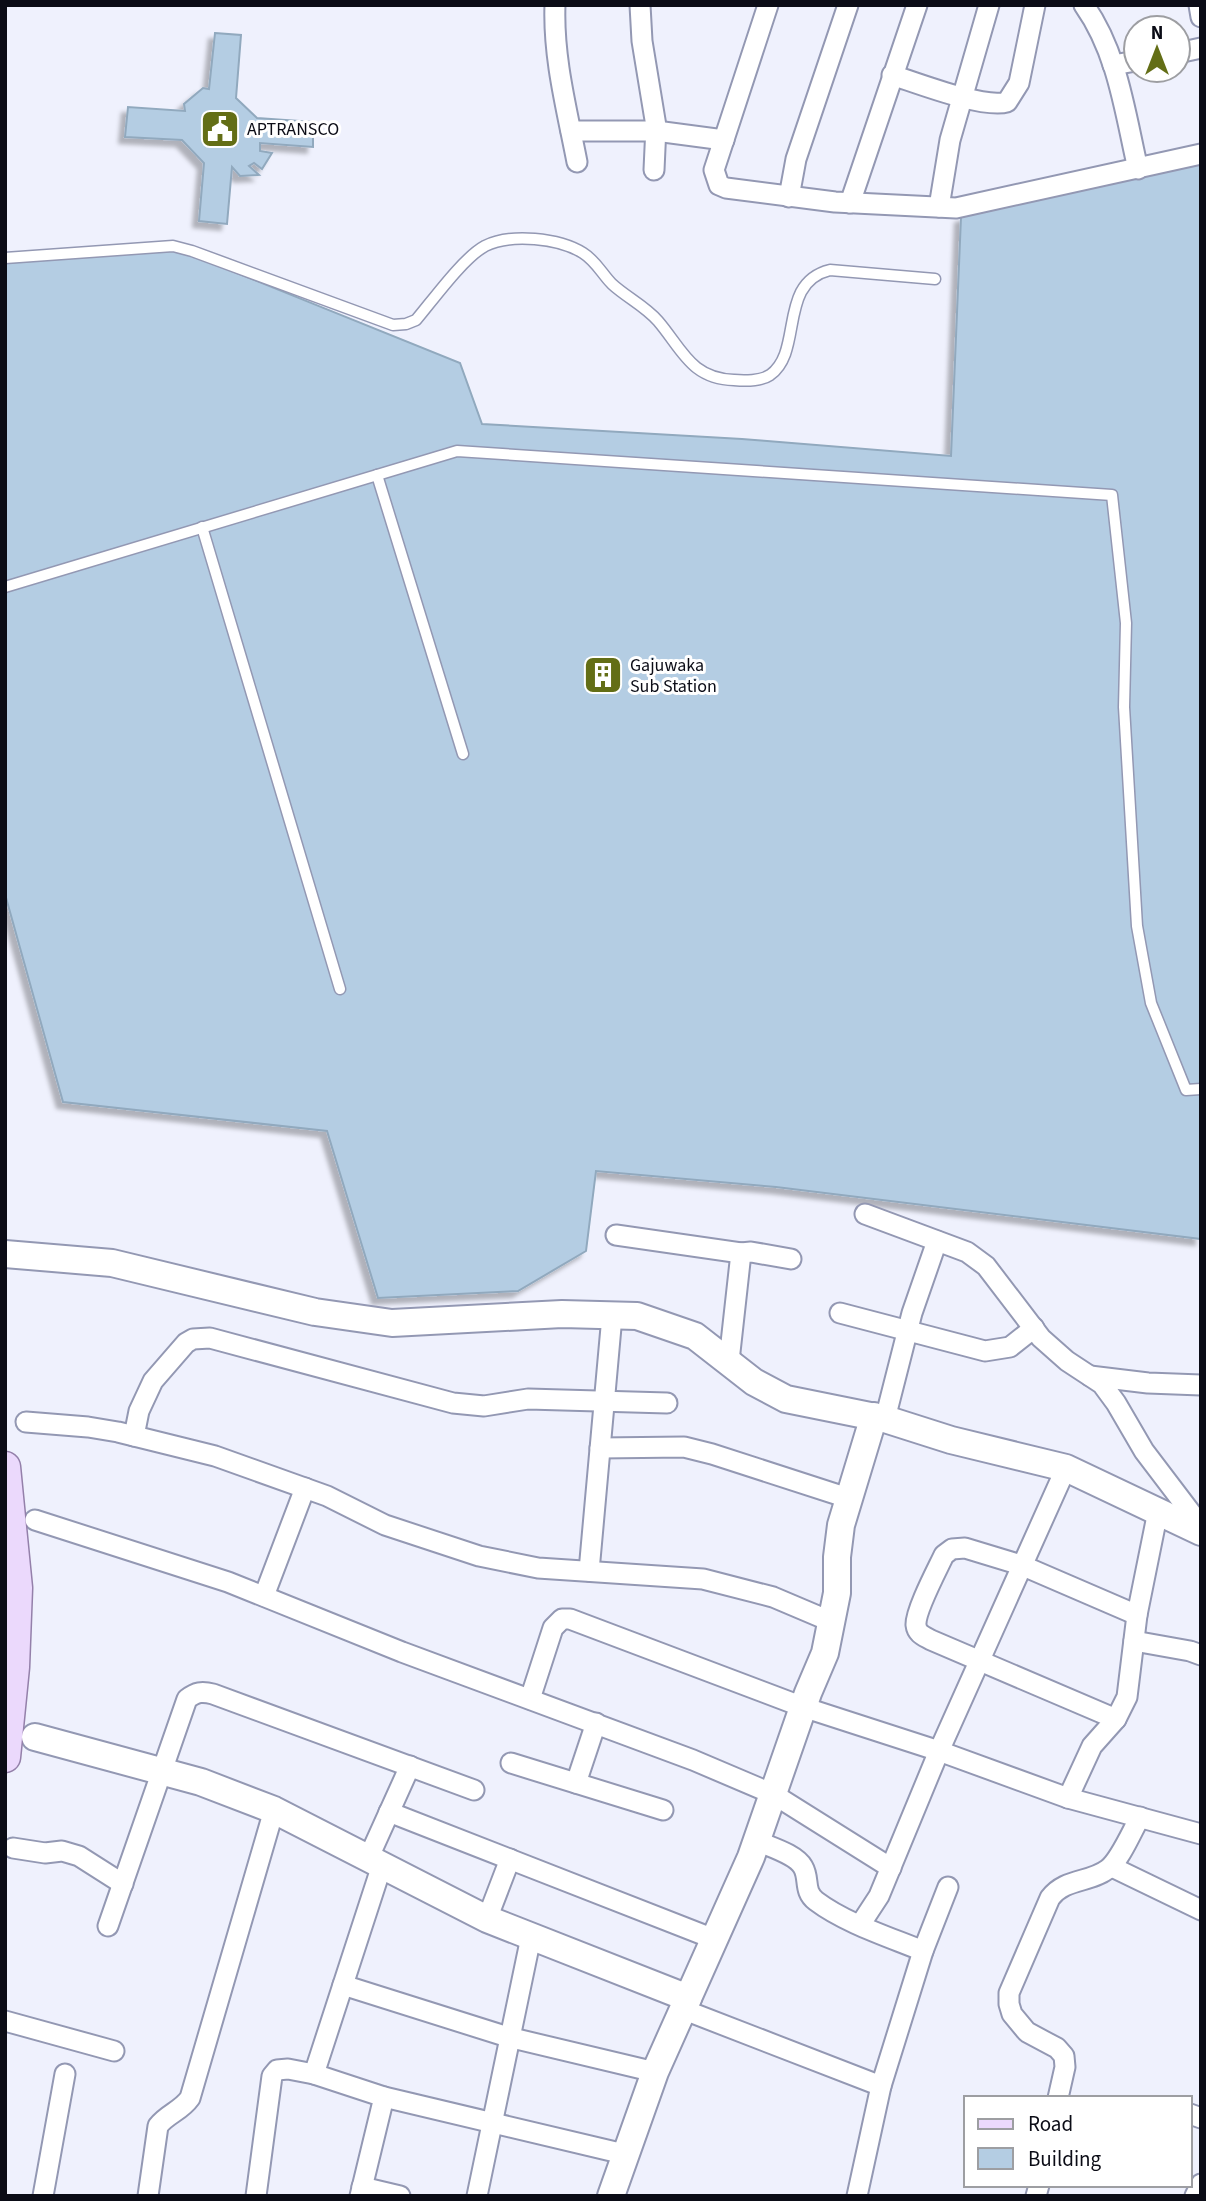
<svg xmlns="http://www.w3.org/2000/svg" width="1206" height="2201" font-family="'Source Sans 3',sans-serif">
  <defs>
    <filter id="shadow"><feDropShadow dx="-6" dy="6" stdDeviation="2" flood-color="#0004"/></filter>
  </defs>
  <rect width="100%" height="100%" fill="#eff1fd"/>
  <g fill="#b4cde3" stroke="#91a9be" stroke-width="2" filter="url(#shadow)">
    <path d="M215,33l26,2 -5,63 21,20 56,4v25l-53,-4v8l12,2 -10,16 -8,-6 -5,3 10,9 -19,1 -8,-9 -5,57 -28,-3 5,-58 -22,-23 -57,-3 3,-30 57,4 -1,-7 19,-16 6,1z"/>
    <path d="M1201,159v1080l-425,-52 -180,-16 -10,80 -68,40 -140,7 -51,-167 -264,-29 -58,-208v-631l175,-13 280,113 22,61 260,15 209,17 10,-239 182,-41z"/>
  </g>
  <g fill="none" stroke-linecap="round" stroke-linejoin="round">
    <g stroke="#9398b3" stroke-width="13">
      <g id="lane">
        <path d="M5,258l168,-12 19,5 201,74 13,-1 10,-4c17,-20 47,-62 69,-74 26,-13 74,-8 98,7 13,8 19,21 29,31 14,13 33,22 46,37 24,28 33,58 76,59 10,1 27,1 36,-5 34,-24 7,-92 60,-105l105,9"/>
        <path d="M377,475l86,279"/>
        <path d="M202,527l138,462"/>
        <path d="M5,587l452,-136 655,44 14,128 -2,84 13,219 14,77 35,87 15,-1"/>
      </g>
    </g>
    <g stroke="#9398b3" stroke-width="23">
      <g id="street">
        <path d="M555,5c-2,53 12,105 22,157"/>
        <path d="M640,5l2,36 14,85 -2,44"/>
        <path d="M768,5l-54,165 5,15 7,3 109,14 121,6 245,-54"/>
        <path d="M1084,5c34,48 41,108 54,164"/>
        <path d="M1199,5l2,12"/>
        <path d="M1178,53l23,-5"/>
        <path d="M1113,65l23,-4"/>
        <path d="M892,75c25,8 92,34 115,27l12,-19 16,-78"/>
        <path d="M571,131h85l68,9"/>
        <path d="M789,197l7,-38 52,-154"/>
        <path d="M850,203l67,-198"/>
        <path d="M939,207l11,-67 39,-135"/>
        <path d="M865,1214l102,38 19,14 55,72 26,23 35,23 14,19 28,48 57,75"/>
        <path d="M616,1235l125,18"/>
        <path d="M840,1313l145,38 25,-4 24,-19"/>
        <path d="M729,1361l12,-108 10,-1 40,7"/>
        <path d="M1090,1376l58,7 53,2"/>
        <path d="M885,1419l27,-106 25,-72"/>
        <path d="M26,1422l62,5 30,5 97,24 112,40 58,29 94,31 59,12 165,11 70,18 59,25"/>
        <path d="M134,1436l5,-25 14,-30 33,-38 7,-4 17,-1 243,65 31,3 44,-7 139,4"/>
        <path d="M600,1448l84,-1 28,7 139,45"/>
        <path d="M35,1520l193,62 174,70 291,108 80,34 118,74"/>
        <path d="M589,1571l23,-255"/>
        <path d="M264,1596l41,-108"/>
        <path d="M1134,1641l56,10 11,4"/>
        <path d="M530,1699l23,-71 9,-9h8l233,88 136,44 129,47 133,36"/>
        <path d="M1116,1719l-185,-79c-7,-4 -14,-6 -15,-15 -1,-14 22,-57 28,-70l8,-6 13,-1 56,17 116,50"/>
        <path d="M511,1763l152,47"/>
        <path d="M576,1783l20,-60"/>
        <path d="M1068,1798l24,-52 24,-27 11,-22 10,-82 21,-104"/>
        <path d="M389,1812l325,127"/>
        <path d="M757,1841c13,6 39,13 46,26 7,12 0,24 13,34 29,22 73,36 107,50"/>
        <path d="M13,1848l32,5 17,-2 17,5 44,28"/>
        <path d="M368,1859l42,-93"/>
        <path d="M1112,1867l89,43"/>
        <path d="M487,1919l23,-60"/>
        <path d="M860,1925l19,-29 60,-145 127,-283"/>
        <path d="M108,1926l79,-227c9,-7 15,-8 26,-5l261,96"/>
        <path d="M343,1985l165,52 147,35"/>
        <path d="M682,2009l199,77 -24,110"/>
        <path d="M5,2021l109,30"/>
        <path d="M881,2086l42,-135 25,-64"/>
        <path d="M384,2097l240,57"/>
        <path d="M1058,2098l7,-31 -1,-11 -7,-8 -30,-16 -15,-18 -3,-10v-11l41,-95c15,-20 40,-15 58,-29 12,-9 24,-38 32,-52"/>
        <path d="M1190,2114l11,4"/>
        <path d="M362,2187l38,9"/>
        <path d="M43,2196l22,-122"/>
        <path d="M148,2196l10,-70c9,-12 23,-15 32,-28l84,-288"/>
        <path d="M256,2196l16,-120 5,-6 11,-1 26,5"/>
        <path d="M360,2196l24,-99 -70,-23 68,-209"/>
        <path d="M477,2196l54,-259"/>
        <path d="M1036,2196l3,-11"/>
        <path d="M1195,2196l6,-12"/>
      </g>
    </g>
    <g stroke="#9398b3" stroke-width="30">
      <g id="secondary">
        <path d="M5,1254l107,9 203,49 77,11 170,-9 75,2 58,20 59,46 32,17 99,20 66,21 115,28 135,64"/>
        <path d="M35,1737l166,45 73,28 213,109 201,79"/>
        <path d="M611,2196l44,-124 96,-215 57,-164 17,-40 12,-60v-36l4,-32 33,-109"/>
      </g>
    </g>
    <g stroke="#9480aa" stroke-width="33">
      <path id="primary" d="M5,1467l12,121 -3,79 -9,90"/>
    </g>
    <use href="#lane" stroke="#fff" stroke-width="10"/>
    <use href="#street" stroke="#fff" stroke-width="19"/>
    <use href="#secondary" stroke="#fff" stroke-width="26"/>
    <use href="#primary" stroke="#ebd9fc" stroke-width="30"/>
  </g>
  <defs>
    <g id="civic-square" transform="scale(2.0125)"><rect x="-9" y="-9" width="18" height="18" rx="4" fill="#636e16" stroke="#fff"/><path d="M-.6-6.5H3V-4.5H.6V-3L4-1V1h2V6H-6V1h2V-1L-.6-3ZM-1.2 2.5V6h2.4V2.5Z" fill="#fff"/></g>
    <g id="building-square" transform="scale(2.0125)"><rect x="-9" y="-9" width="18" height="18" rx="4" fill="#636e16" stroke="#fff"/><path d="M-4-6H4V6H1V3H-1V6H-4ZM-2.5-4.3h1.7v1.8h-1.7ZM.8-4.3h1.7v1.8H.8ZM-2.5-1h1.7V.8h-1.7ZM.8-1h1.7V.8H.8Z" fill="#fff"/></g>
  </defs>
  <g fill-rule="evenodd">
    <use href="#civic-square" x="220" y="129"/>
    <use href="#building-square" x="603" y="675"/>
  </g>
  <g text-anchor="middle" stroke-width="6" stroke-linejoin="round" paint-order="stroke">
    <g font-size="18" fill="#0b0c16" stroke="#fff" text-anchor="start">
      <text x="247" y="135">APTRANSCO</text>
      <text x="630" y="671">Gajuwaka<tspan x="630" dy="21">Sub Station</tspan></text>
    </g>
  </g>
  <rect width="1206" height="2201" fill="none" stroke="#0b0c16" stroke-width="14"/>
  <rect x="964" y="2096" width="228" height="91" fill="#ffffff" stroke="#9d9ea2" stroke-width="2"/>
  <rect x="978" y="2119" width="35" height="10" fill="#ebd9fc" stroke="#9d9ea2" stroke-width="2"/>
  <text x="1028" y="2131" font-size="21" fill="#0b0c16">Road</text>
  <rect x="978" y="2148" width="35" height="21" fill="#b4cde3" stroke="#9d9ea2" stroke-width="2"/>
  <text x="1028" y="2166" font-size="21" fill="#0b0c16">Building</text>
  <g transform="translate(1157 49)"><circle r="33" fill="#ffffff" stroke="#9d9ea2" stroke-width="2"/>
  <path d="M0-5L12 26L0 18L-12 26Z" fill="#636e16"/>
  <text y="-10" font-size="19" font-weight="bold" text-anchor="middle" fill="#0b0c16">N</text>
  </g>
</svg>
